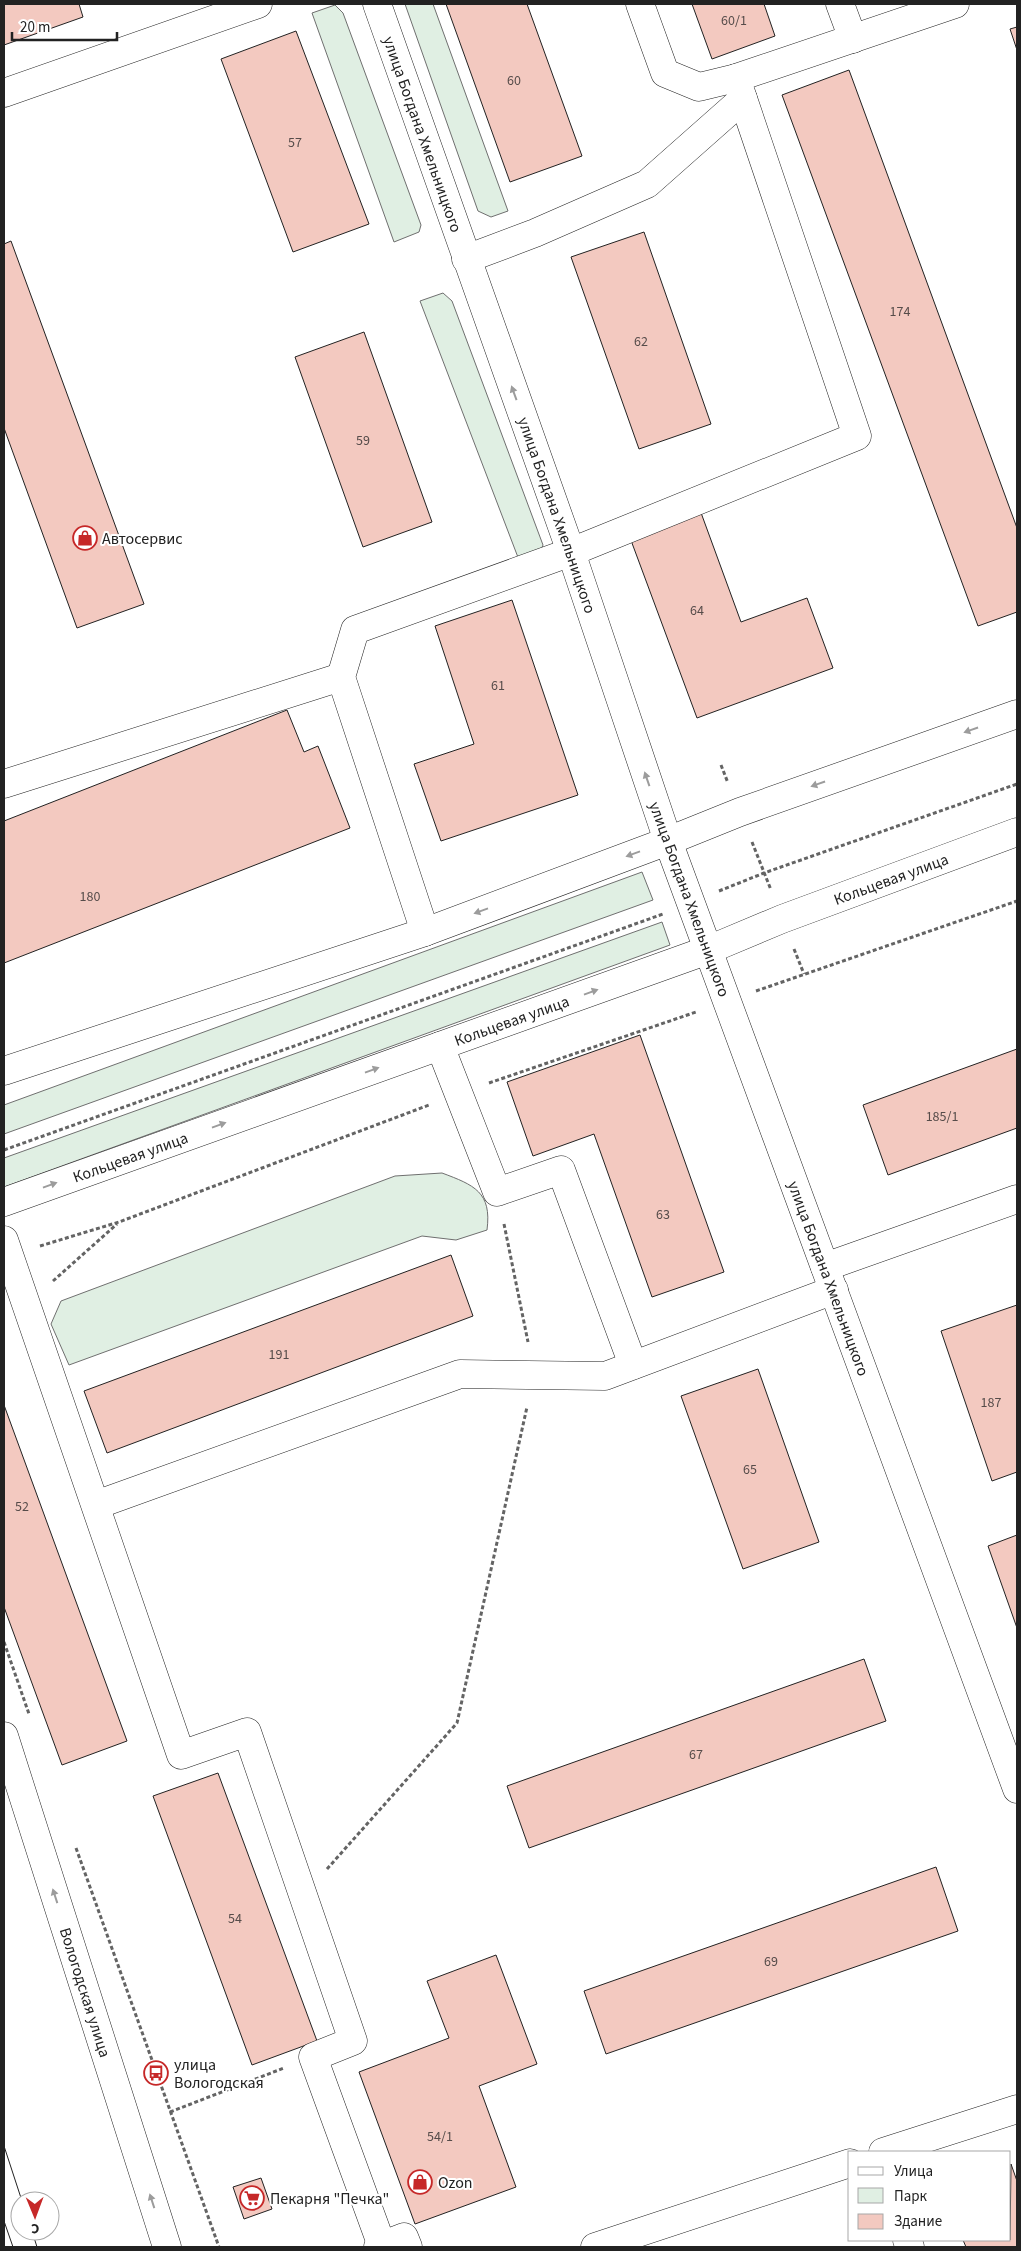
<svg xmlns="http://www.w3.org/2000/svg" width="1021" height="2251" font-family="'Source Sans 3',sans-serif">
  <rect width="100%" height="100%" fill="#fff"/>
  <g fill="#e0efe3" stroke="#6f6f6f">
    <path d="M405,4h28l75,207 -17,6 -13,-6z"/>
    <path d="M335,5l8,8 78,212 -2,7 -25,10 -82,-229z"/>
    <path d="M443,293l9,8 91,244 -3,7 -21,8 -99,-259z"/>
    <path d="M642,872l11,28 -649,234v-29z"/>
    <path d="M662,922l8,23 -666,242v-29z"/>
    <path d="M442,1173c32,12 50,19 45,57l-31,10 -34,-4 -353,129 -18,-41 10,-23 334,-125z"/>
  </g>
  <g fill="#f3c9c0" stroke="#222">
    <path d="M4,4h75l4,13 -79,28z"/>
    <path d="M446,4h81l55,152 -72,26z"/>
    <path d="M692,4h72l11,32 -63,23z"/>
    <path d="M1017,27v23l-7,-21z"/>
    <path d="M296,31l73,193 -76,28 -72,-193z"/>
    <path d="M849,70l168,458v84l-39,14 -196,-531z"/>
    <path d="M644,232l67,192 -72,25 -68,-192z"/>
    <path d="M11,241l133,363 -67,24 -73,-200v-184z"/>
    <path d="M364,332l68,190 -69,25 -68,-190z"/>
    <path d="M700,510l41,112 66,-24 26,70 -136,50 -68,-183z"/>
    <path d="M512,600l66,195 -137,46 -27,-77 60,-20 -39,-118z"/>
    <path d="M287,710l17,42 14,-6 32,82 -346,135v-142z"/>
    <path d="M640,1035l84,237 -72,25 -58,-163 -61,22 -26,-74z"/>
    <path d="M1017,1049v79l-129,47 -25,-70z"/>
    <path d="M451,1255l22,61 -366,137 -23,-62z"/>
    <path d="M1017,1305v167l-25,9 -51,-150z"/>
    <path d="M758,1369l61,173 -76,27 -62,-173z"/>
    <path d="M4,1405l123,336 -65,24 -58,-158z"/>
    <path d="M1017,1535v93l-29,-82z"/>
    <path d="M864,1659l22,62 -357,127 -22,-62z"/>
    <path d="M218,1773l99,268 -65,24 -99,-269z"/>
    <path d="M936,1867l22,64 -352,123 -22,-63z"/>
    <path d="M496,1955l41,109 -58,22 37,101 -101,37 -56,-152 90,-34 -22,-57z"/>
    <path d="M1011,2164l6,17v66h-51l-3,-7h47z"/>
    <path d="M261,2178l11,31 -28,10 -11,-32z"/>
  </g>
  <g fill="none" stroke-linecap="round" stroke-linejoin="round">
    <g stroke="#222" stroke-width="29">
      <g id="minor">
        <path d="M640,4l25,69 34,14 37,-9"/>
        <path d="M840,4l13,35"/>
        <path d="M4,93l254,-89"/>
        <path d="M466,259l69,-26 112,-49 96,-85"/>
        <path d="M4,784l337,-107"/>
        <path id="s1" d="M668,841l349,948"/>
        <path d="M425,932l-84,-255 14,-47 216,-78 286,-116 -121,-358 219,-74"/>
        <path d="M440,1046l57,146 64,-22 72,195"/>
        <path d="M4,1240l177,515 66,-23 106,309 -40,16 69,189"/>
        <path d="M825,1267l192,-68"/>
        <path d="M96,1505l364,-131 145,2 229,-86"/>
        <path d="M883,2152l134,-43"/>
        <path d="M907,2240l3,7"/>
        <path d="M378,2247l26,-10 4,10"/>
        <path d="M595,2247l255,-84"/>
      </g>
    </g>
    <g stroke="#222" stroke-width="29">
      <g id="major">
        <path id="s2" d="M377,4l194,548 97,289"/>
        <path d="M4,1071l421,-139 243,-91 72,-29 277,-98"/>
        <path id="s3" d="M4,1202l704,-252 74,-31 235,-87"/>
        <path id="s4" d="M4,1736l163,511"/>
      </g>
    </g>
    <g stroke="#646464" stroke-width="3" stroke-dasharray="4 2.5" stroke-linecap="butt">
      <path d="M721,765l7,18"/>
      <path d="M752,842l19,48"/>
      <path d="M719,891l45,-18 253,-89"/>
      <path d="M794,949l10,25"/>
      <path d="M756,991l261,-90"/>
      <path d="M489,1083l207,-71"/>
      <path d="M4,1150l659,-236"/>
      <path d="M504,1224l24,118"/>
      <path d="M40,1246l79,-24 310,-117"/>
      <path d="M53,1281l64,-57"/>
      <path d="M4,1642l25,72"/>
      <path d="M76,1848l143,399"/>
      <path d="M327,1869l130,-146 70,-316"/>
      <path d="M170,2112l114,-44"/>
    </g>
    <use href="#minor" stroke="#fff" stroke-width="28"/>
    <use href="#major" stroke="#fff" stroke-width="28"/>
    <g stroke="#222" stroke-width="1">
      <path d="M4,2146l18,55"/>
      <path d="M4,2221l9,26"/>
      <path d="M32,2231l5,16"/>
    </g>
  </g>
  <defs><path id="oneway-solid" d="M-6-.8H1V-3.2L6.5 0L1 3.2V.8H-6Z" transform="scale(1.25)"/></defs>
  <g fill="#9c9c9c">
    <use href="#oneway-solid" transform="translate(514 393) rotate(-110)"/>
    <use href="#oneway-solid" transform="translate(971 730) rotate(161)"/>
    <use href="#oneway-solid" transform="translate(647 779) rotate(-109)"/>
    <use href="#oneway-solid" transform="translate(818 784) rotate(161)"/>
    <use href="#oneway-solid" transform="translate(633 854) rotate(160)"/>
    <use href="#oneway-solid" transform="translate(481 911) rotate(160)"/>
    <use href="#oneway-solid" transform="translate(591 992) rotate(-20)"/>
    <use href="#oneway-solid" transform="translate(372 1070) rotate(-20)"/>
    <use href="#oneway-solid" transform="translate(219 1125) rotate(-20)"/>
    <use href="#oneway-solid" transform="translate(50 1185) rotate(-20)"/>
    <use href="#oneway-solid" transform="translate(55 1896) rotate(-108)"/>
    <use href="#oneway-solid" transform="translate(152 2201) rotate(-108)"/>
  </g>
  <defs>
    <g id="shop-ring" transform="scale(1.25)"><circle r="9.5" fill="#fff" stroke="#c62828" stroke-width="1.5"/><path d="M-5-2.5h2.3a2.7 3.5 0 0 1 5.4 0H5L5.5 6h-11ZM-1.5-2.5h3a1.5 2.3 0 0 0-3 0Z" fill="#c62828"/></g>
    <g id="bus-ring" transform="scale(1.25)"><circle r="9.5" fill="#fff" stroke="#c62828" stroke-width="1.5"/><path d="M-5-6H5V4H4V6H2V4H-2V6H-4V4H-5ZM-3.5-4V0h7V-4ZM-3.5 1.2v1.5H-2V1.2ZM2 1.2v1.5H3.5V1.2Z" fill="#c62828"/></g>
    <g id="supermarket-ring" transform="scale(1.25)"><circle r="9.5" fill="#fff" stroke="#c62828" stroke-width="1.5"/><path d="M-6-5.5h2.5l.6 2H6L4.5 2H-2.5L-4.4-4H-6ZM-1.5 3.2a1.3 1.3 0 1 0 .1 0ZM3 3.2a1.3 1.3 0 1 0 .1 0Z" fill="#c62828"/></g>
  </defs>
  <g fill-rule="evenodd">
    <use href="#shop-ring" x="85" y="538"/>
    <use href="#bus-ring" x="156" y="2073"/>
    <use href="#shop-ring" x="420" y="2182"/>
    <use href="#supermarket-ring" x="252" y="2198"/>
  </g>
  <g text-anchor="middle" stroke-width="4" stroke-linejoin="round" paint-order="stroke">
    <g font-size="14" fill="#564c4a">
      <text x="734" y="25">60/1</text>
      <text x="514" y="85">60</text>
      <text x="295" y="147">57</text>
      <text x="900" y="316">174</text>
      <text x="641" y="346">62</text>
      <text x="363" y="445">59</text>
      <text x="697" y="615">64</text>
      <text x="498" y="690">61</text>
      <text x="90" y="901">180</text>
      <text x="942" y="1121">185/1</text>
      <text x="663" y="1219">63</text>
      <text x="279" y="1359">191</text>
      <text x="991" y="1407">187</text>
      <text x="750" y="1474">65</text>
      <text x="22" y="1511">52</text>
      <text x="696" y="1759">67</text>
      <text x="235" y="1923">54</text>
      <text x="771" y="1966">69</text>
      <text x="440" y="2141">54/1</text>
    </g>
    <g font-size="16" fill="#222" stroke="#fff">
      <text dy="6" stroke="none"><textPath href="#s2" startOffset="138">улица Богдана Хмельницкого</textPath></text>
      <text dy="6" stroke="none"><textPath href="#s2" startOffset="542">улица Богдана Хмельницкого</textPath></text>
      <text dy="6" stroke="none"><textPath href="#s3" startOffset="944">Кольцевая улица</textPath></text>
      <text transform="translate(690 899) rotate(70)" y="6">улица Богдана Хмельницкого</text>
      <text dy="6" stroke="none"><textPath href="#s3" startOffset="539">Кольцевая улица</textPath></text>
      <text dy="6" stroke="none"><textPath href="#s3" startOffset="134">Кольцевая улица</textPath></text>
      <text dy="6" stroke="none"><textPath href="#s1" startOffset="466">улица Богдана Хмельницкого</textPath></text>
      <text dy="6" stroke="none"><textPath href="#s4" startOffset="269">Вологодская улица</textPath></text>
    </g>
    <g font-size="16" fill="#222" stroke="#fff" text-anchor="start">
      <text x="102" y="544">Автосервис</text>
      <text x="174" y="2070">улица<tspan x="174" dy="18">Вологодская</tspan></text>
      <text x="438" y="2188">Ozon</text>
      <text x="270" y="2204">Пекарня "Печка"</text>
    </g>
  </g>
  <rect width="1021" height="2251" fill="none" stroke="#222222" stroke-width="10"/>
  <rect x="848" y="2151" width="162" height="90" fill="#ffffff" stroke="#a7a7a7"/>
  <rect x="858" y="2167" width="25" height="8" fill="#ffffff" stroke="#a7a7a7"/>
  <text x="894" y="2176" font-size="15" fill="#222222">Улица</text>
  <rect x="858" y="2188" width="25" height="15" fill="#e0efe3" stroke="#a7a7a7"/>
  <text x="894" y="2201" font-size="15" fill="#222222">Парк</text>
  <rect x="858" y="2214" width="25" height="15" fill="#f3c9c0" stroke="#a7a7a7"/>
  <text x="894" y="2226" font-size="15" fill="#222222">Здание</text>
  <g transform="translate(35 2216) rotate(179)"><circle r="24" fill="#ffffff" stroke="#a7a7a7"/>
  <path d="M0-4L9 19L0 12L-9 19Z" fill="#c62828"/>
  <text y="-8" font-size="14" font-weight="bold" text-anchor="middle" fill="#222222">С</text>
  </g>
  <path d="M12 32v8h105v-8" fill="none" stroke="#222222" stroke-width="2.5"/>
  <text x="20" y="32" font-size="15" fill="#222222" stroke="#ffffff" stroke-width="4" paint-order="stroke">20 m</text>
</svg>
